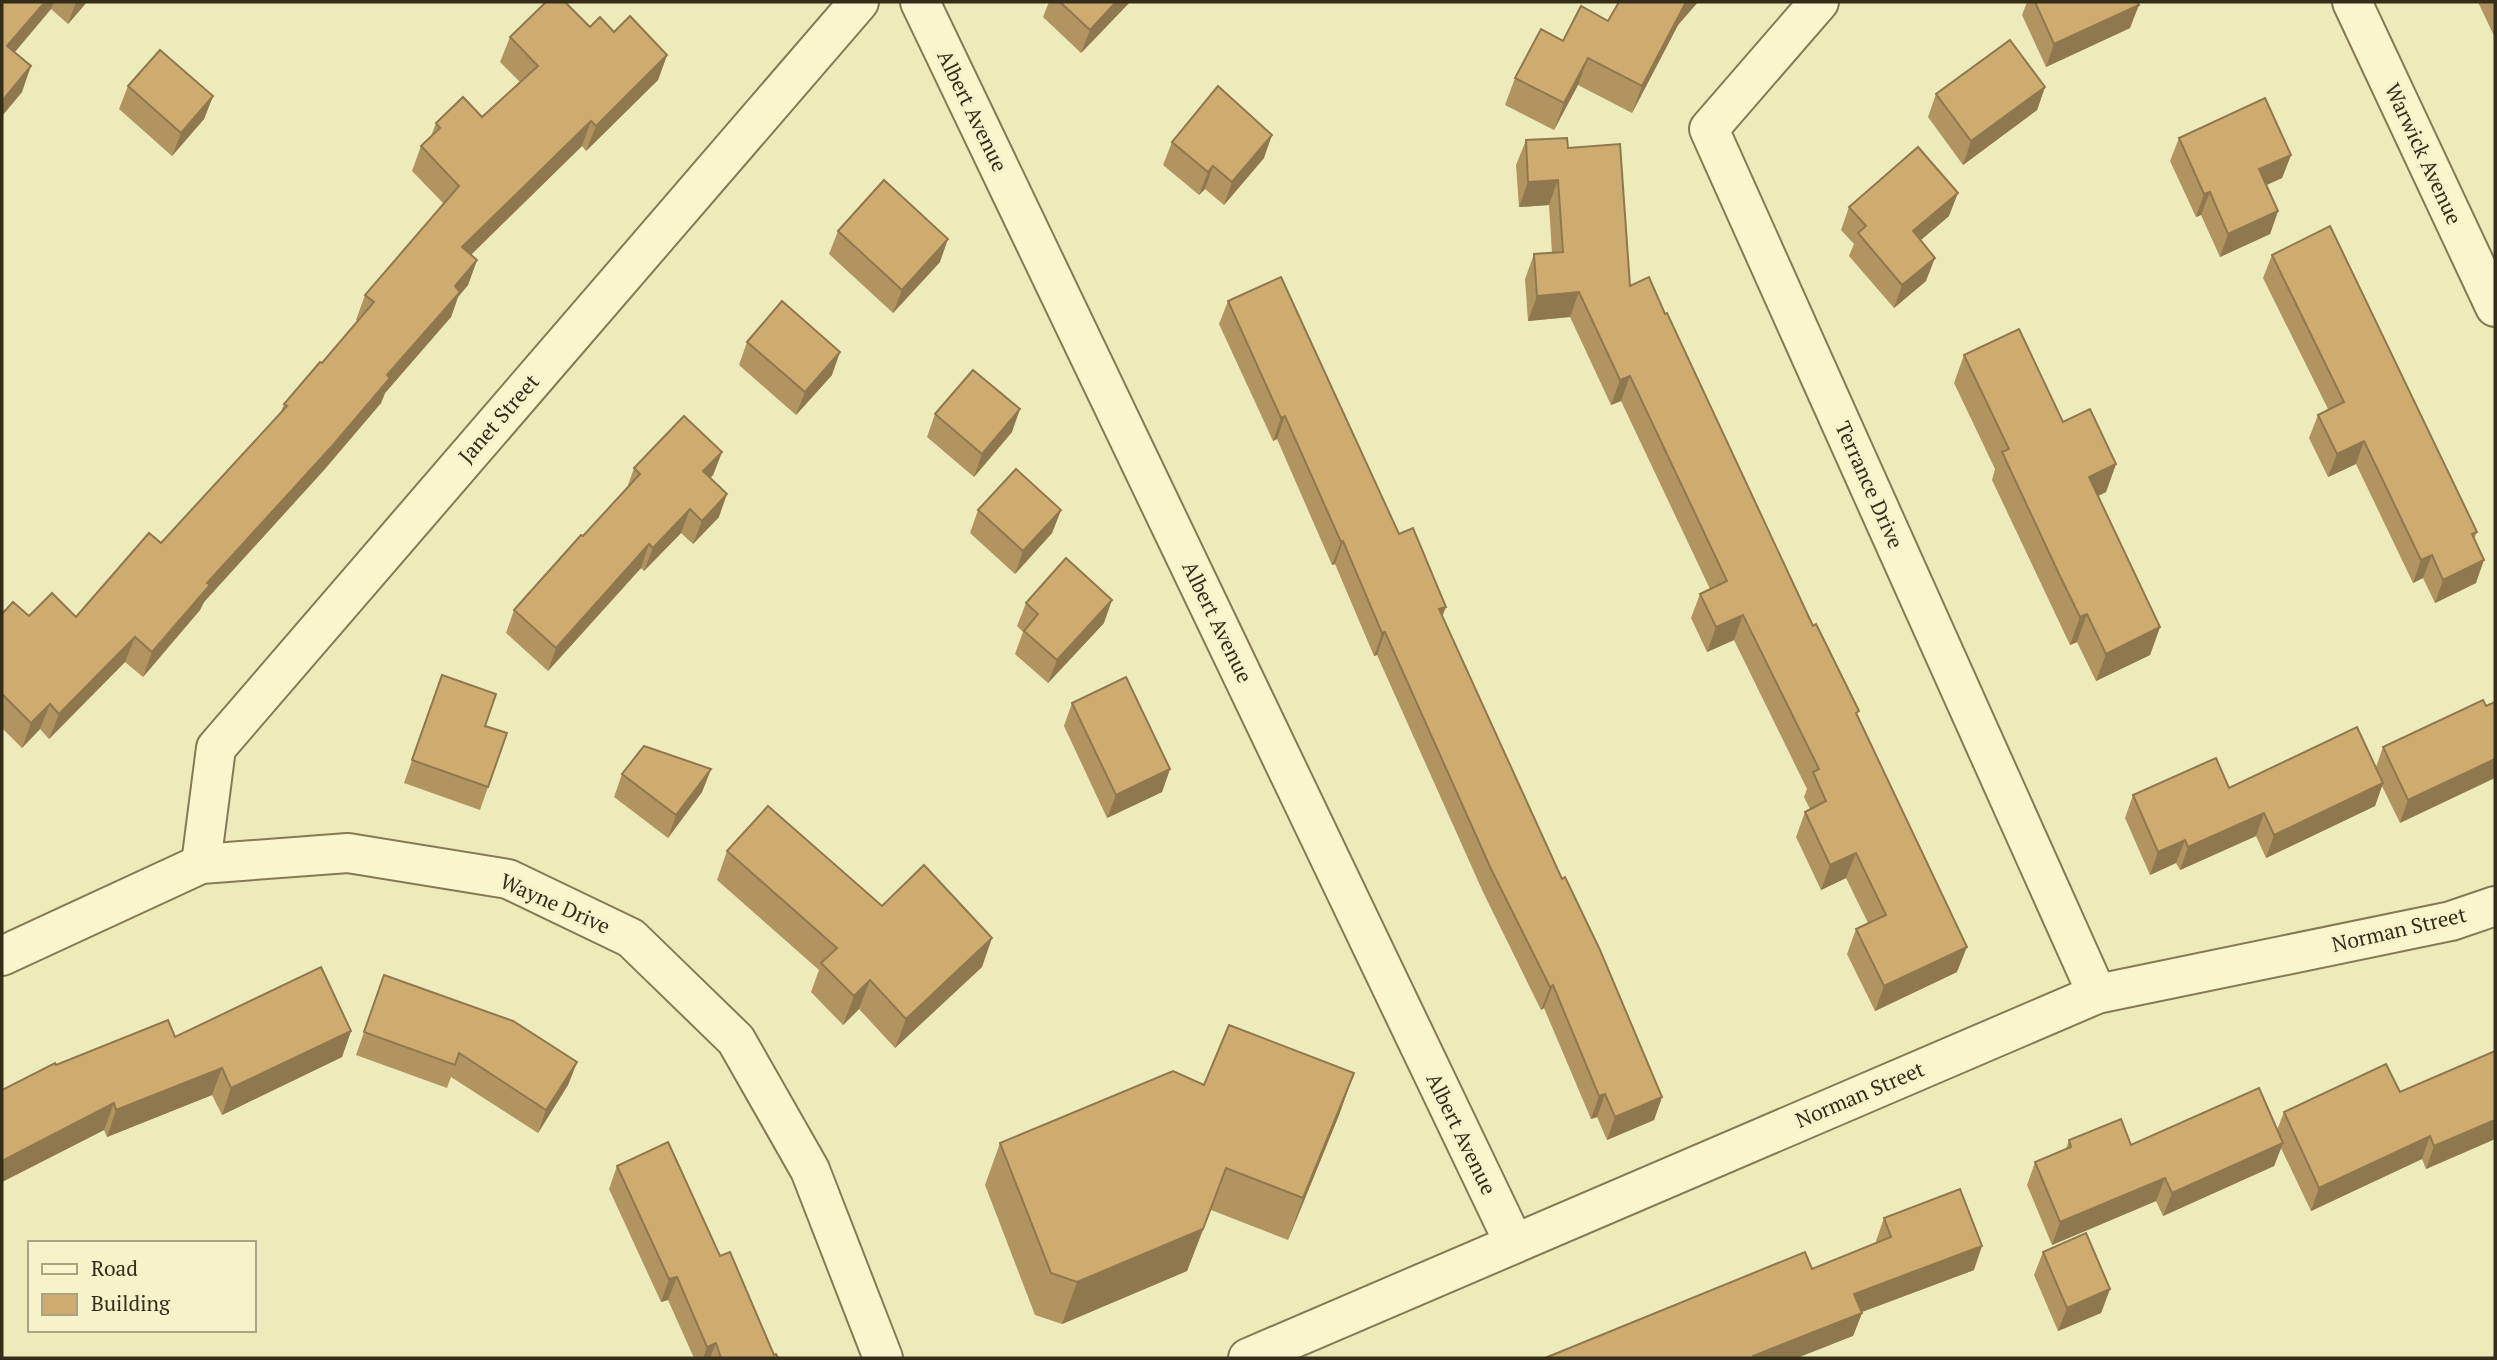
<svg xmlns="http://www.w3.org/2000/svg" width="2497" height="1360" font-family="'PT Serif',serif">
  <rect width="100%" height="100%" fill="#eeebbb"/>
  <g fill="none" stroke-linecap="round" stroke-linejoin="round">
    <g stroke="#857a55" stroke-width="42">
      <g id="minor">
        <path d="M920,2l594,1241"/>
        <path d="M1819,2l-110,127 388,865"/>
        <path d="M2352,2l143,305"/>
        <path d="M201,864l15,-116 643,-746"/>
        <path d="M2,956l199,-92 147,-11 160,26 123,59 105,102 74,130 73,188"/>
        <path d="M1248,1358l849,-364 354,-73 44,-15"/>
      </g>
    </g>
    <use href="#minor" stroke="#f9f6ce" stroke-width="38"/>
  </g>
  <g fill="#b19460">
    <path d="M2,2h85l-19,22 -17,-15 -36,43 7,40 -20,24z"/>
    <path d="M1049,2h81l-49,51 -38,-36z"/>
    <path d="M1619,2h79l-20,23 -46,88 -54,-28 -24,45 -49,-25 10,-27 93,-57z"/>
    <path d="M2027,2h110l-7,26 -84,39 -24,-52z"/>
    <path d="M2478,2h17v36z"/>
    <path d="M590,27l24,5 53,23 -9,25 -72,71 -4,-5 -111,109 6,5 -9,25 -10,12 -7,20 -66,76 -4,10 -57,67 -120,132 -4,8 -57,67 -18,-15 -76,77 -9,-10 -18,19 -20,-20v-114l27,2 47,1 85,-74 119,-129 4,-10 38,-41 35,-42 -1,-1 9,-25 79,-91 -32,-33 9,-25 10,-10 5,-13 46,-6 38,-35 -20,-20 10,-25z"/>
    <path d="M128,86l85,10 -9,23 -32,37 -53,-47z"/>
    <path d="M2045,87l-8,23 -74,55 -35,-48 8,-23z"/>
    <path d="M2179,138l112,17 -9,23 -16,7 12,26 -8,23 -50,23 -19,-42 -5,2 -26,-56z"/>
    <path d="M1526,140l42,8 62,138 35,28 148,312 45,90 99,256 -82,39 -28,-57 9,-25 12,-6 -22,-45 -25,12 -25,-53 9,-25 5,-3 -6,-12 3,-8 -73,-149 -27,12 -16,-34 9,-24 10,-5 -89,-188 -10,4 -41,-88 -42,4 -3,-42 9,-25 18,-1 -3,-48 -30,2 -3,-42z"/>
    <path d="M1172,142l92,16 -40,47 -19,-16 -6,6 -36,-30z"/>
    <path d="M1849,207l100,9 -29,25 6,40 -32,27 -45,-52 5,-12 -13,-14z"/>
    <path d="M838,231l102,31 -47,51 -64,-59z"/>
    <path d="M2272,255l205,277 -3,7 2,44 -41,20 -12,-25 -10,5 -57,-119 -28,13 -19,-39 9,-23 10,-6 -65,-131z"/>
    <path d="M1228,301l171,233 43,82 220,481 -8,23 -47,20 -10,-23 -6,2 -47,-111 -3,2 -58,-118 -106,-237 -3,1 -39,-92 -3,1 -55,-126 -4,2 -54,-117z"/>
    <path d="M747,342l85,33 -36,40 -57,-50z"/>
    <path d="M1964,355l99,67 53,42 -10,28 -8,4 62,131 -10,28 -54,26 -19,-39 -7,3 -78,-165 3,-11 -41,-86z"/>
    <path d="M935,414l77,18 -38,45 -47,-40z"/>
    <path d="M722,452l-9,23 -3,3 9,39 -26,27 -12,-11 -37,38 -3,-3 -93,103 -42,-38 8,-23 113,-122 7,-20z"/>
    <path d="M978,510h83l-9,23 -37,41 -45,-41z"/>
    <path d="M1026,603l78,20 -56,60 -33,-29 8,-22 -6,-6z"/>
    <path d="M442,675l43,51 22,7 -27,77 -76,-27z"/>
    <path d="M2483,700l-83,123 -18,-37 -7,20 -109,52 -10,-22 -76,34 -4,-7 -26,12 -25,-57 8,-23 96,-7 147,-21 7,-20z"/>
    <path d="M1072,703l98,66 -8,23 -55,26 -43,-92z"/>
    <path d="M711,769l-9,23 -34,46 -54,-41 8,-23z"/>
    <path d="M727,851l155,55 100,61 -87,81 -36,-39 -16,16 -32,-33 8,-22 -102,-90z"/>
    <path d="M384,975l193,87 -9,23 -30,48 -87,-56 -4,11 -91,-33z"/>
    <path d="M351,1031l-9,26 -120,58 -10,-20 -105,42 -3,-7 -102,52v-92l54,-25 119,-28z"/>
    <path d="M2495,1051v88l-69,30 -4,-10 -111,52 -30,-63 -7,18 -111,50 -7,-15 -104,44 -25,-60 8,-23 31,-13 3,-9 62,5 146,-15 7,-18 116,-20z"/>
    <path d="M1354,1073l-15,42 -51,125 -77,-30 -24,61 -125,53 -27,-9 -50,-130 15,-42 204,-58z"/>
    <path d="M617,1166l103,90 54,99 4,3h-84l-26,-58 -7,2 -52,-113z"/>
    <path d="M1884,1218l90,52 -113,42 1,1 -9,23 -41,-67 65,-26 -1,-2z"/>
    <path d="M2043,1252l67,37 -9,24 -43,18 -24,-56z"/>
  </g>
  <g fill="#90784e">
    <path d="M45,2h9l-3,7 -49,58 5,-21z"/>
    <path d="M76,2h11l-19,22z"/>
    <path d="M1116,2h14l-49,51 9,-23z"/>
    <path d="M1686,2h12l-20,23 -46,88 10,-27z"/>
    <path d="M2139,5l-9,23 -84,39 8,-23z"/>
    <path d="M667,55l-9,25 -72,71 10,-25z"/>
    <path d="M1588,58l-10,27 -24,45 10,-27z"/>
    <path d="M31,66l-9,26 -20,24v-15z"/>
    <path d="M2045,87l-8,23 -74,55 8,-24z"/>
    <path d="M213,96l-9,23 -32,37 9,-23z"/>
    <path d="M591,121l-9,25 -129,126 9,-25z"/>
    <path d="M1272,135l-8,23 -40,47 8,-23z"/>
    <path d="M2291,155l-9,23 -31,14 8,-23z"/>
    <path d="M1213,166l-8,23 -6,6 9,-23z"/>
    <path d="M1558,180l-9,25 -30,2 9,-25z"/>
    <path d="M2210,192l-9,23 -5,2 8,-23z"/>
    <path d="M1958,193l-9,23 -45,38 9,-23z"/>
    <path d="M2278,211l-8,23 -50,23 8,-23z"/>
    <path d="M948,239l-8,23 -47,51 9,-23z"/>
    <path d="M1935,258l-9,23 -32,27 8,-23z"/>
    <path d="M477,260l-9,25 -10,12 -7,20 -66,76 -4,10 -57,67 -120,132 -4,8 -57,67 9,-25 55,-69z"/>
    <path d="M1579,292l-9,25 -42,4 9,-25z"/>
    <path d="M840,352l-8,23 -36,40 9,-23z"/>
    <path d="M1630,376l-9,25 -10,4 9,-25z"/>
    <path d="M1020,409l-8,23 -38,45 8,-23z"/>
    <path d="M1285,416l-8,23 -4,2 8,-23z"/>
    <path d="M2364,441l-8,23 -28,13 9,-23z"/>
    <path d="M722,452l-9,23 -19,19 9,-23z"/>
    <path d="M2116,464l-10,28 -27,13 10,-28z"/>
    <path d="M727,494l-8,23 -26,27 9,-23z"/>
    <path d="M690,509l-9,24 -37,38 9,-23z"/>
    <path d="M1061,510l-9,23 -37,41 8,-23z"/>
    <path d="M1343,541l-8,23 -3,1 9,-23z"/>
    <path d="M649,544l-8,24 -93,103 8,-23z"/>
    <path d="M2432,555l-9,23 -10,5 8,-23z"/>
    <path d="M2484,560l-8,23 -41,20 8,-23z"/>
    <path d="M1112,600l-8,23 -56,60 9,-23z"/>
    <path d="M1446,607l-9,23 2,-21z"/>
    <path d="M2087,614l-10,28 -7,3 10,-28z"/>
    <path d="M1743,615l-9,25 -27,12 9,-25z"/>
    <path d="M2160,627l-10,28 -54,26 10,-27z"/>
    <path d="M1385,632l-8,23 -3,1 8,-23z"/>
    <path d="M135,637l-10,25 -76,77 10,-25z"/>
    <path d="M50,704l-10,25 -18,19 9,-25z"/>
    <path d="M2495,759v19l-95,45 8,-23z"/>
    <path d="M711,769l-9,23 -34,46 8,-23z"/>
    <path d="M1170,769l-8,23 -55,26 9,-23z"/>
    <path d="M2383,783l-8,23 -109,52 8,-23z"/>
    <path d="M2264,813l-8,23 -76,34 8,-23z"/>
    <path d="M2185,840l-9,23 -26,12 8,-23z"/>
    <path d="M1856,853l-10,25 -25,12 9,-25z"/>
    <path d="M992,938l-10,29 -87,81 11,-29z"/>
    <path d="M1967,947l-10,25 -82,39 9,-25z"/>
    <path d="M870,980l-11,29 -16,16 11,-29z"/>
    <path d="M1553,985l-9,23 -3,2 9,-23z"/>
    <path d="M351,1031l-9,26 -120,58 9,-27z"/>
    <path d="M577,1062l-9,23 -30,48 8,-23z"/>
    <path d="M222,1068l-10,27 -105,42 9,-27z"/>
    <path d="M1354,1073l-15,42 -51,125 15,-42z"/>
    <path d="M1605,1094l-8,23 -6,2 8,-23z"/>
    <path d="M1662,1097l-8,23 -47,20 8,-23z"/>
    <path d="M114,1103l-10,27 -102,52v-21z"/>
    <path d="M2495,1120v19l-69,30 8,-23z"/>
    <path d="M2430,1136l-8,23 -111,52 8,-23z"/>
    <path d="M2283,1143l-9,23 -111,50 9,-23z"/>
    <path d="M1226,1168l-39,103 -125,53 15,-42z"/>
    <path d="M2165,1178l-9,23 -104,44 8,-23z"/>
    <path d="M1982,1246l-8,24 -128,48 8,-24z"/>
    <path d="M677,1277l-9,23 -7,2 8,-23z"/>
    <path d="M2110,1289l-9,24 -43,18 9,-23z"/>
    <path d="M1862,1313l-9,23 -56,22h-45l1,-2z"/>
    <path d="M716,1343l-6,15h-7l4,-11z"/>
  </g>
  <g fill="#ceac70" stroke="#90784e" stroke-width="2">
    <path d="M2,2h43l-38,44 24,20 -29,35z"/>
    <path d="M546,2h19l25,25 10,-10 14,15 16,-16 37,39 -71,71 -5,-5 -129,126 15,13 -22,26 5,6 -73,83 3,3 -57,67 -126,138 3,2 -58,67 -17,-15 -76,77 -9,-10 -19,19 -29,-29v-80l11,-12 16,14 23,-23 24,24 73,-84 12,10 126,-137 -3,-2 36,-42 2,1 52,-61 -9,-7 94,-109 -38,-40 19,-18 -4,-5 27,-26 19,20 56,-51 -28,-29z"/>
    <path d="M1060,2h56l-26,28z"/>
    <path d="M1619,2h67l-44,84 -54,-28 -24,45 -49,-25 26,-49 22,12 18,-35 27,15z"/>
    <path d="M2035,2h102l2,3 -85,39z"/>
    <path d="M2010,40l35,47 -74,54 -35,-47z"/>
    <path d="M160,50l53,46 -32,37 -53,-47z"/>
    <path d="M1218,86l54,49 -40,47 -19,-16 -5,6 -36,-30z"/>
    <path d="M2265,98l26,57 -32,14 19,42 -50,23 -18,-42 -6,2 -25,-56z"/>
    <path d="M1567,138l1,10 52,-4 10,142 19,-9 16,37 2,-1 146,313 3,-2 43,87 -3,2 111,234 -83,39 -28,-57 30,-14 -30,-62 -26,12 -25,-53 21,-11 -13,-29 6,-3 -76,-154 -27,12 -16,-33 27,-13 -97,-205 -10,4 -41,-88 -42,4 -3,-42 29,-2 -5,-72 -30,2 -2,-42z"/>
    <path d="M1918,147l40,46 -45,38 22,27 -33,27 -44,-52 8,-7 -17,-19z"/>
    <path d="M884,180l64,59 -46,51 -64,-59z"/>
    <path d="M2330,226l147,306 -5,2 12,26 -41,20 -11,-25 -11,5 -57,-119 -27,13 -19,-39 26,-13 -72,-147z"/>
    <path d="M1281,277l118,257 14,-6 33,79 -7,2 123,270 3,-2 35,73 62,147 -47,20 -10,-23 -6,2 -46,-111 -3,2 -59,-118 -106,-237 -3,1 -39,-92 -2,1 -56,-126 -4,2 -53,-117z"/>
    <path d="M782,301l58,51 -35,40 -58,-50z"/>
    <path d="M2019,329l44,93 27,-13 26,55 -27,13 71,150 -54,27 -19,-40 -7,3 -21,-43 -57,-122 7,-3 -45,-94z"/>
    <path d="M973,370l47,39 -38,45 -47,-40z"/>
    <path d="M684,416l38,36 -19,19 24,23 -25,27 -12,-12 -37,39 -4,-4 -93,104 -42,-38 67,-75 2,1 57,-62 -6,-6z"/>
    <path d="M1016,469l45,41 -38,41 -45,-41z"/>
    <path d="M1066,558l46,42 -55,60 -33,-29 14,-17 -12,-11z"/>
    <path d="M442,675l54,19 -11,32 22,7 -19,54 -76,-27z"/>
    <path d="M1126,677l44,92 -54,26 -44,-92z"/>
    <path d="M2483,700l3,6 9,-4v57l-87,41 -25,-53z"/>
    <path d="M2357,727l26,56 -109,52 -10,-22 -76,34 -3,-7 -27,12 -25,-57 83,-37 13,30z"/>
    <path d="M644,746l67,23 -35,46 -54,-41z"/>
    <path d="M768,806l114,100 42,-41 68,73 -86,81 -36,-39 -16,16 -33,-33 16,-15 -110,-97z"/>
    <path d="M321,967l30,64 -120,57 -9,-20 -106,42 -2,-7 -112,58v-71l53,-27 1,2 112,-45 7,17z"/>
    <path d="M384,975l129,46 64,41 -31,48 -87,-57 -4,12 -91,-33z"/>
    <path d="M1229,1025l125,48 -51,125 -77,-30 -23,61 -126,53 -26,-9 -51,-130 173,-72 31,14z"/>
    <path d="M2495,1051v69l-61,26 -4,-10 -111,52 -35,-76 102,-48 14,28z"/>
    <path d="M2259,1088l24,55 -111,50 -7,-15 -105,44 -25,-60 36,-15 -2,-7 52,-21 10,26z"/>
    <path d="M668,1142l52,114 10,-4 44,103 2,-1 2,4h-57l-5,-15 -9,4 -30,-70 -8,2 -52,-113z"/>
    <path d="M1960,1189l22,57 -128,48 8,19 -109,43 1,2h-209l260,-106 7,17 79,-32 -7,-19z"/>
    <path d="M2086,1233l24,56 -43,19 -24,-56z"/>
  </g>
  <g text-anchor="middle" stroke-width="6" stroke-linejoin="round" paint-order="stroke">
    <g font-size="21" fill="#342d1a" stroke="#f6f3cb">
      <text transform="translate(972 111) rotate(64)" y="7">Albert Avenue</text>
      <text transform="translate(2423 154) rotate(65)" y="7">Warwick Avenue</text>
      <text transform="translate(499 419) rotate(-49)" y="7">Janet Street</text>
      <text transform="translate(1869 485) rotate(66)" y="7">Terrance Drive</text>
      <text transform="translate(1217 622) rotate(64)" y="7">Albert Avenue</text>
      <text transform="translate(555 904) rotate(24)" y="7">Wayne Drive</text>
      <text transform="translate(2399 930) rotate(-13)" y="7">Norman Street</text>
      <text transform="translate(1860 1095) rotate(-23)" y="7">Norman Street</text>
      <text transform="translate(1461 1134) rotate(64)" y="7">Albert Avenue</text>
    </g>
  </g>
  <rect width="2497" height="1360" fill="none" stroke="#342d1a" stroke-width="7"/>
  <rect x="28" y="1241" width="228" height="91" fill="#f6f3cb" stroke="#a8a484" stroke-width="2"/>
  <rect x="42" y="1264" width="35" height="10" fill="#f9f6ce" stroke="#a8a484" stroke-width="2"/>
  <text x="91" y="1276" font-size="21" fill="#342d1a">Road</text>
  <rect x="42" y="1294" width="35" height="21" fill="#ceac70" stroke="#a8a484" stroke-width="2"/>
  <text x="91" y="1311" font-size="21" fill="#342d1a">Building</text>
</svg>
